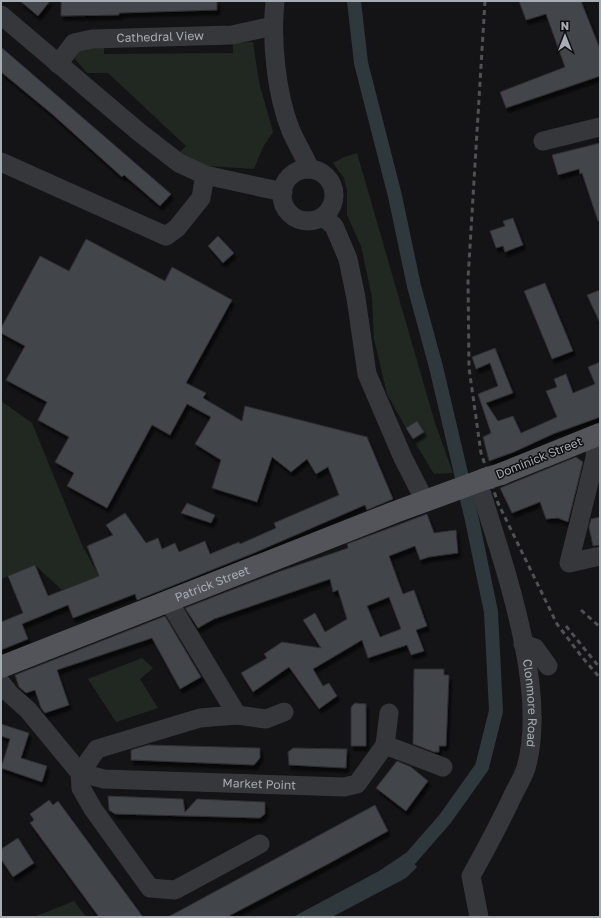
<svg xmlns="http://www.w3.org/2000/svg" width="601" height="918" font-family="'Golos Text',sans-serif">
  <defs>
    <filter id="shadow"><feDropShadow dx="2.5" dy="4.5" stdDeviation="1" flood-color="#0009"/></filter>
  </defs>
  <rect width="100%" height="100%" fill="#141416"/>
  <g fill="#212821">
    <path d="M253,42l6,40 14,50 -10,15 -9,22 -47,-3 -28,-13 7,-7 -78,-73h-21l-12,-14 5,-12 24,-2v9l129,-1v-10z"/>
    <path d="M357,153l78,270 18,50 -19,1 -21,-35 11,-7 -7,-11 -11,7 -19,-34 -13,-55 -2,-42 -11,-51 -14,-31v-24l-3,-13 -11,-15 11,-6z"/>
    <path d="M1,401l31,22 50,122 17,31 -37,14 -27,-25 -34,14z"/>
    <path d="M142,658l11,10 -13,11 18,29 -42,14 -28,-43z"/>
    <path d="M74,901l12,16h-52z"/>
  </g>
  <path fill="#2e383d" d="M406,853l11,14 -11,11 -74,39h-39l86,-46z"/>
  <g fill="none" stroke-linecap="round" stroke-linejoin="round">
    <path stroke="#2e383d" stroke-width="14" d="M354,1l7,62 34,133 19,90 22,81 36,153 19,92 5,99 -14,56 -37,52 -34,39 -15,11"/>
  </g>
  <g fill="#434449" stroke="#2e2f32" fill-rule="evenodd" filter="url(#shadow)">
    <path d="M20,1h30l-12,15z"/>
    <path d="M61,1h156v9l-98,3v2l-58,1z"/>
    <path d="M519,1h62l19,48v27l-94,32 -6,-16 65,-25 -19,-53 -20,6z"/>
    <path d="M1,47l170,147 -11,12 -36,-31 -2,2 -70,-63 -51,-42z"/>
    <path d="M600,143v78h-2l-16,-48 -2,1 -1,-5 -21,6 -6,-20z"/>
    <path d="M513,218l10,27 -18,7 -2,-6 -7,2 -6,-17 15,-5 -2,-5z"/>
    <path d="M218,236l16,17 -11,10 -15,-17z"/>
    <path d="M86,239l79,42 7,-14 60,33 -46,83 20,10 -3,5 39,23 3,-15 122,31 26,62 -26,11 -2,-5 -111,48 -117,47 -2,-6 -62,24 -5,-13 -46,19 6,15 -27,11v-28l22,-9 -15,-37 27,-11 13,31 51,-20 -12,-30 26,-11 -7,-10 19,-12 21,30 12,-5 4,11 13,-6 4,9 26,-11 5,13 29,-12 1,2 36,-16 -2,-5 65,-28 -11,-28 -12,7 -9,-15 -16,13 -19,-15 -15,45 -45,-14 9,-28 -26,-16 16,-27 -24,-13 -17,31 -18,-10 -45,83 -40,-22 7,-13 -19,-11 14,-25 -31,-17 9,-18 -41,-22 19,-34 -24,-13v-5l39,-72 29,15z"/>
    <path d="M545,283l28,68 -21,8 -28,-68z"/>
    <path d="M600,290v33l-13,-28z"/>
    <path d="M495,348l18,45 -27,10 12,18 15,-5 8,17 36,-16 -11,-26 11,-4 -3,-8 12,-5 7,19 22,-9 -7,-17 12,-5v55l-47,17 -39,18 -25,9 -6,-24 8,-4 -13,-39 20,-8 -8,-23 -14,6 -4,-12z"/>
    <path d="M417,421l7,11 -11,7 -7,-11z"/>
    <path d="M576,457l7,5 -15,60 -10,-4 -12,1 -6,-17 -28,11 -12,-25z"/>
    <path d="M187,503l28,12 -4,8 -30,-10z"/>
    <path d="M427,514l7,19 22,-3 2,23 -29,4 -9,3 -5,-14 -26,10 14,38 11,-4 13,36 -11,4 8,21 -13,4 -4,-10 -39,13 -6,-18 -49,29 10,17 6,-3 8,13 -18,13 -30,-42 -36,25 -12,-19 26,-15 -3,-4 18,-12 39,6 -18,-28 12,-7 10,19 22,-13 -9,-29 -5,2 -3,-13 -116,40 -16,9 -13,-20 93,-36 70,-24 -1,-4zM389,597l12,32 -21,8 -13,-31z"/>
    <path d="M600,517v28l-7,1 -4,-19 2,-8z"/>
    <path d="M165,616l36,61 -21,12 -28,-51 -95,32 12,35 -24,8 -4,-5 -6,-18 -9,3 -7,-6 -4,-12z"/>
    <path d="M414,669h30v6h5l-3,71h-7v6h-5l-21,-8z"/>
    <path d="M355,703l11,1v42h-15v-39z"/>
    <path d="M1,724l28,9 -8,25 26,8 -5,16 -41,-14 9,-29 -9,-3z"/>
    <path d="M148,745l112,3v10l-6,7 -123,-5v-10z"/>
    <path d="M293,748l54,1 -1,19 -57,-3 -1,-13z"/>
    <path d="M397,761l14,6 17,14 -22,30 -30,-23z"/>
    <path d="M108,796l75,3 2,13 12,-13 68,3v12l-5,4 -145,-4 -6,-4z"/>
    <path d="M49,800l4,5 5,-4 85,116h-44l-69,-94 4,-3 -4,-6z"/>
    <path d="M375,805l13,26 -60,33 -101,53h-59z"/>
    <path d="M18,838l16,25 -21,14 -12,-18v-10z"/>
  </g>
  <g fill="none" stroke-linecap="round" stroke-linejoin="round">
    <g stroke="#35373a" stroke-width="19">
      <path d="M275,1c-4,39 1,93 16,130 6,13 13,25 19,38"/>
      <path d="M1,15l138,117 40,31 26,12 78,17"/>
      <path id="s1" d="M58,64l16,-21 18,-4 140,-4 41,-9"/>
      <path d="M543,141l57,-14"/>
      <path d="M1,162l165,74 11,-8 24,-30 4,-23"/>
      <circle cx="308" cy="195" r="26"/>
      <path d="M323,217l11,9 14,33 8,39 11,76 36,84 22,43"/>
      <path d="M597,435l-2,23 -26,105 31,-7"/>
      <path id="s2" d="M478,482c24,78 71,206 48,286 -3,9 -8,17 -12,25 -13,28 -28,56 -43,83l8,41"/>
      <path d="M169,602l68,113"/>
      <path d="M523,644l12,4 13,18"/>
      <path d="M1,683l8,10 19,17 52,63 1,15 12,21 57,79 25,2 85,-46"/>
      <path d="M385,745l58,22"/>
      <path id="s3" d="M80,773l24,6 240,8 13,-3 28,-39 4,-32"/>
      <path d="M80,773l17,-24 103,-31 37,-3 29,4 18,-7"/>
    </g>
    <g stroke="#525459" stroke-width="22">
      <path d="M501,474l99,-40"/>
      <path id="s4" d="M1,667l394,-155 90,-33"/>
    </g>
    <g stroke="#4f5155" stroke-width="3" stroke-dasharray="5 4" stroke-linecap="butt">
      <path d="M485,1l-17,278 1,89 12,85 17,50 59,121 25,33 18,21"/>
      <path d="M581,610l19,17"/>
      <path d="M566,626l34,42"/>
    </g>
    <path stroke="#525459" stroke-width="22" d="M485,479l16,-5"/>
  </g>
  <g text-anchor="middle" stroke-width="3" stroke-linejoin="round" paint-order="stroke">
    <g font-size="12" fill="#a7adb5" stroke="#0f0f11">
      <text dy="4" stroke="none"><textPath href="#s1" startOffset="113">Cathedral View</textPath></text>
      <text transform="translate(539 458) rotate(-22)" y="4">Dominick Street</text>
      <text dy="4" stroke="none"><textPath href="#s4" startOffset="227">Patrick Street</textPath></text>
      <text dy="4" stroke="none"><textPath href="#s2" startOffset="228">Clonmore Road</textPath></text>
      <text dy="4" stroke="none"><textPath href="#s3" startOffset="180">Market Point</textPath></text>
    </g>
  </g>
  <rect width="601" height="918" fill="none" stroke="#a7adb5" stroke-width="4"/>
  <g transform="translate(565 36)" stroke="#0f0f11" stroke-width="3" paint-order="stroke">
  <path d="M0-3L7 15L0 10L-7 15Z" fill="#a7adb5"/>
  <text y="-6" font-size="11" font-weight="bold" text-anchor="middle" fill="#a7adb5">N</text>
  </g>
</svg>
